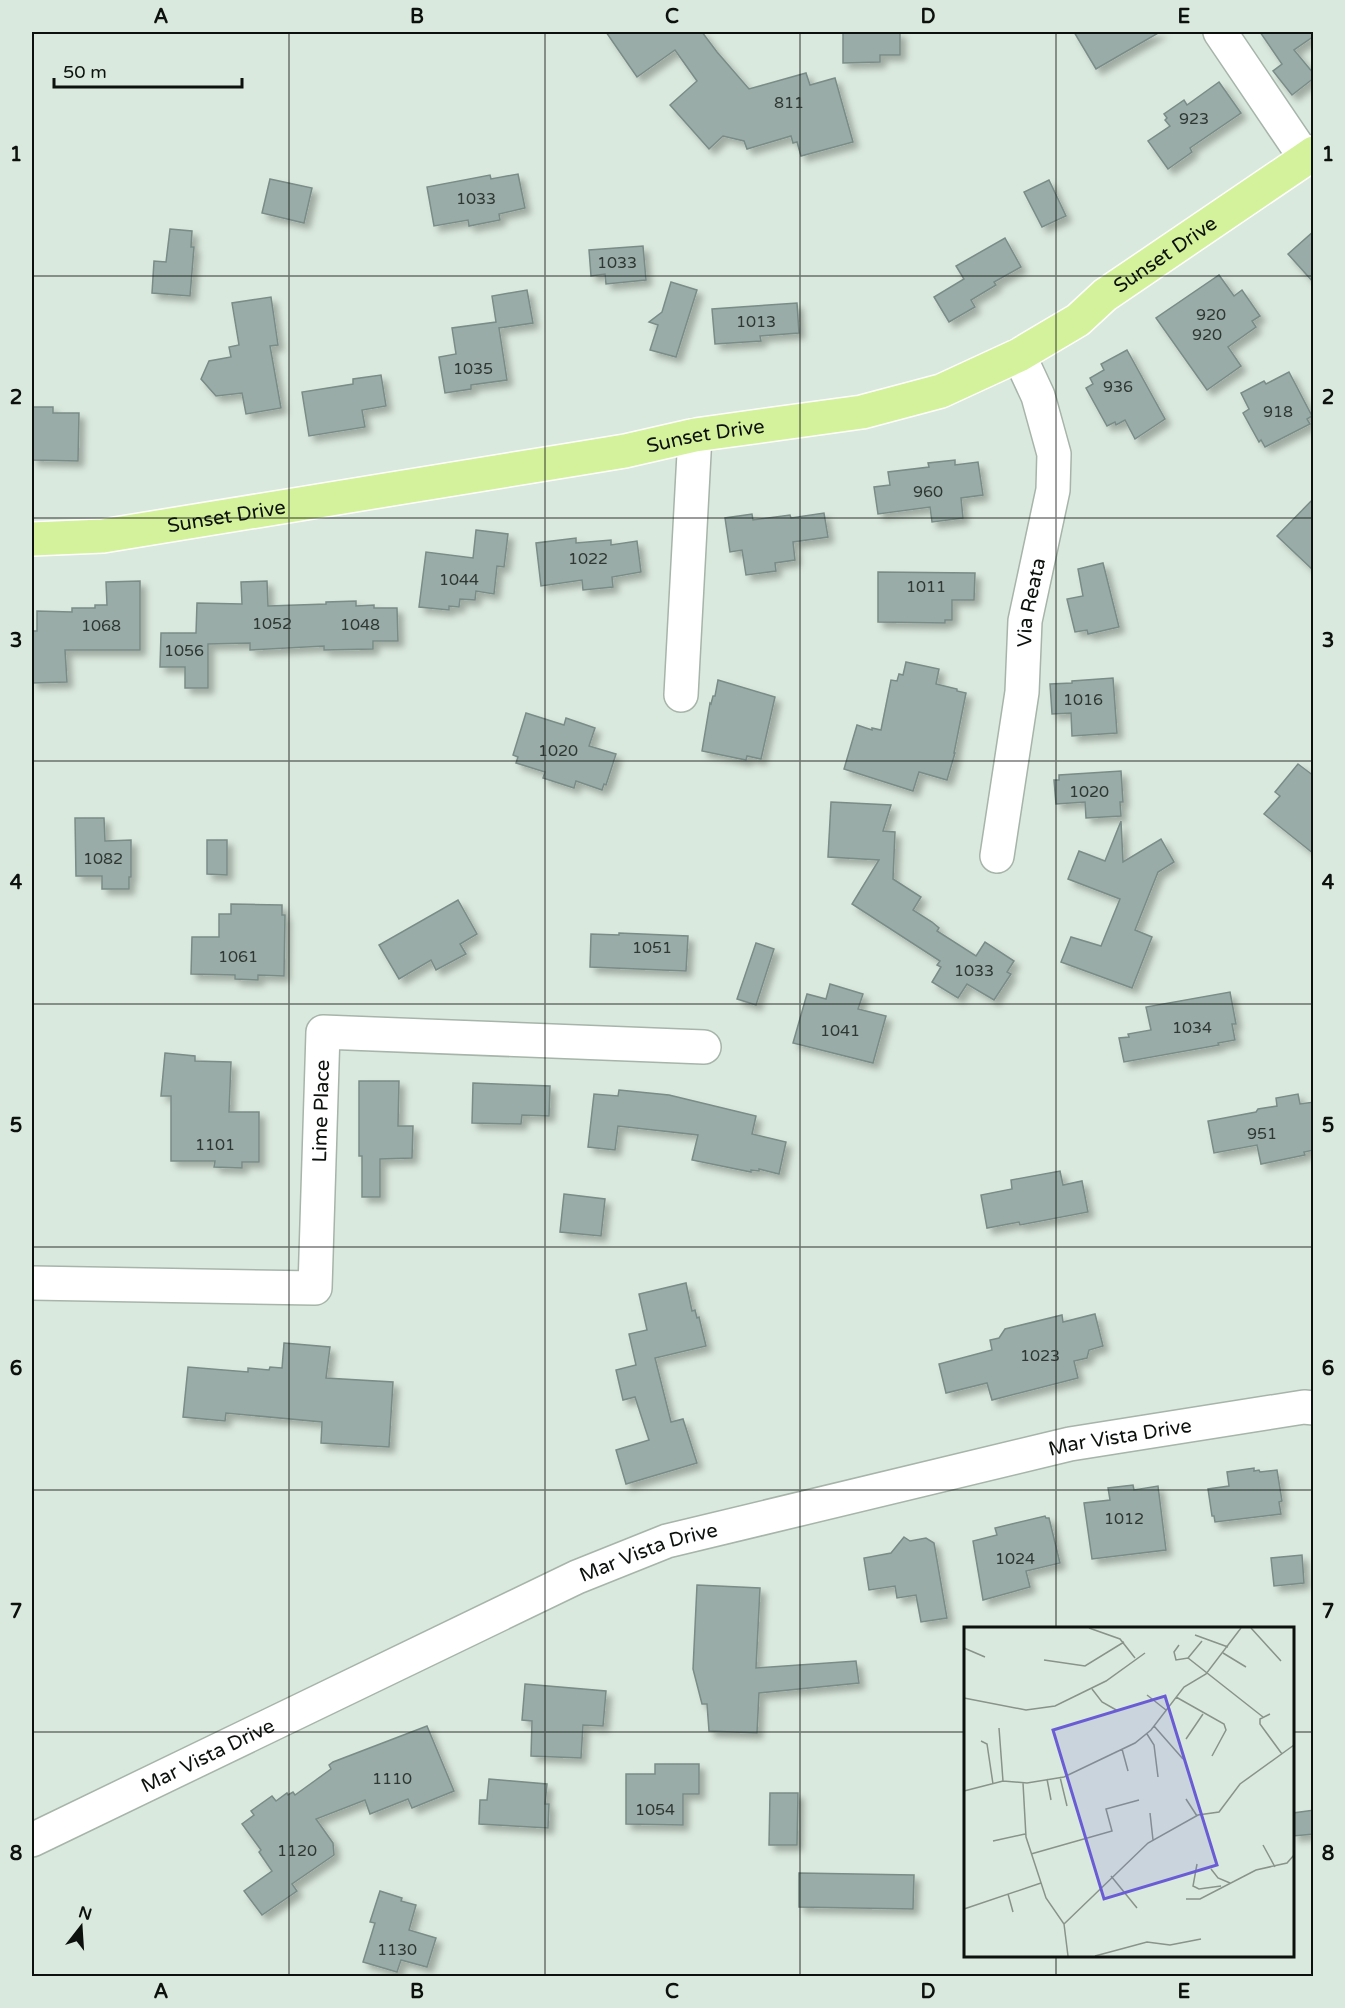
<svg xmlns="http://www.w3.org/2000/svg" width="1345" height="2008" font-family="'Varela Round',sans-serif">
  <defs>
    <filter id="shadow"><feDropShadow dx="5.5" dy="5.5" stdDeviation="3" flood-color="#0004"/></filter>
  </defs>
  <rect width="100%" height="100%" fill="#dae9dd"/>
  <g fill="#99aca7" stroke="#7a8c88" stroke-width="1.5" filter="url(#shadow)">
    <path d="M606,32h96l15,20 32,37 57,-16 4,12 25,-7 18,64 -52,14 -4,-14 -4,1 -2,-7 -44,13 -3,-8 -21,-5 -14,13 -39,-44 27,-24 -22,-31 -38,27z"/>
    <path d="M843,32h57v23h-20v7l-37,1z"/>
    <path d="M1074,32h86l-64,37z"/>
    <path d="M1260,32h54v4l-20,14 20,24v4l-22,17 -19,-24 9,-7z"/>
    <path d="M1219,82l22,31 -51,35 2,4 -24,17 -20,-28 22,-15 -5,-6 2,-2 -3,-4 20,-14 3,5z"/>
    <path d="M518,174l7,34 -26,6 1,6 -31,6 -1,-6 -34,6 -7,-39 63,-12 1,4z"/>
    <path d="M270,179l42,9 -8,35 -42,-10z"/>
    <path d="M1049,180l17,36 -24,11 -18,-35z"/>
    <path d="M170,229l22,2 -1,16h3l-4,49 -38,-3 2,-32 12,1z"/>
    <path d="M1314,231v52l-26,-29z"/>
    <path d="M1005,238l16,29 -27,15 2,3 -25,15 4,7 -26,15 -15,-25 30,-18 -8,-13z"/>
    <path d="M643,246l3,34 -40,4 -1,-10 -14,2 -2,-26z"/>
    <path d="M1219,275l15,21 8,-6 18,26 -8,5 4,6 -28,20 13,19 -34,24 -51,-72z"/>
    <path d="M671,282l26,8 -21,67 -26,-7 8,-25 -9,-3 13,-10z"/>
    <path d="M527,290l6,33 -34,5 8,52 -36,5v4l-26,4 -6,-36 17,-3 -4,-26 44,-6 -4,-26z"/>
    <path d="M271,297l7,48 -8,1 11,62 -35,6 -4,-21 -26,3 -15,-17 8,-18 22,-4 -2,-10 10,-2 -7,-42z"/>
    <path d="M797,303l2,30 -39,3 1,5 -46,3 -3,-35z"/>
    <path d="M1127,350l38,69 -30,20 -10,-19 -9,5 -1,-3 -8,4 -21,-38 7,-4 -3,-6 14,-8 -3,-6z"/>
    <path d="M1289,372l23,44 -5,3 3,5 -45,23 -4,-7 -2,2 -16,-29 6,-4 -8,-16 23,-12 2,3z"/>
    <path d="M381,375l5,31 -24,4 3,17 -56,9 -7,-44 51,-8v-5z"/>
    <path d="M32,407h21v6h26l-1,48 -46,-1z"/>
    <path d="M955,460v5l23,-3 5,33 -22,3 2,20 -31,4 -2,-15 -52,7 -4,-27 16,-2 -2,-13 41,-5 -1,-4z"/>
    <path d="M1314,498v73l-37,-35z"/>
    <path d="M824,513l4,24 -35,5 2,18 -20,3 1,8 -30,4 -4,-25 -12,2 -5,-34 27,-4 1,6 37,-5 1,3z"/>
    <path d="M476,530l32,4 -4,33 -7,-1 -3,28 -18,-3 -1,9 -15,-1 -1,8 -10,-1v4l-30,-3 7,-55 47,6z"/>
    <path d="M576,538v5l35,-3v5l26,-4 4,31 -29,5 1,10 -30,3 -1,-10 -41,6 -5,-43z"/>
    <path d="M1103,563l16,64 -31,7 -1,-4 -12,2 -8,-33 16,-3 -5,-27z"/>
    <path d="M878,572l97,1 -1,27h-22v20h-7v3l-67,-1z"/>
    <path d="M140,581v69h-75l2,32 -35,1v-52h5v-20l35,1v-4h23v-3h12l-1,-23z"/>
    <path d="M267,581l1,25 58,-2v-2l30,-1v5l18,-1v3h23l1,33h-25v8l-49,1v-4l-74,4v-7l-42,1v44h-23v-21h-25l1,-34h35l1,-30 45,1 -1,-22z"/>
    <path d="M906,662l33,7 -3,15 21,5v2l9,2 -12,60h1l-8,27 -28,-8 -6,19 -69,-22 13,-44 15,5v-2l9,2 10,-50 6,1 2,-7 4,1z"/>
    <path d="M1113,678l4,55 -45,3 -1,-23 -19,1 -2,-30 22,-1v-2z"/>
    <path d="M718,680l57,17 -14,62 -14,-3 -1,4 -44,-9 8,-48 1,1 2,-8h2z"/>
    <path d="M526,713l38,12 2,-7 29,10 -6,18 27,8 -10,31 -2,-1 -2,6 -26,-9 -2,7 -31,-10 2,-6 -29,-9 2,-6 -5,-2z"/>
    <path d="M1298,764l16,12v78l-50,-40 16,-18 -5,-4z"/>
    <path d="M1121,771l2,31h-3l1,14 -35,2 -1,-16 -29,2 -2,-24h5v-5z"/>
    <path d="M831,802l60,3 -8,26 12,1 -2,47 28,18 -8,13 19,12 7,6 -2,3 39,25 9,-14 29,19 -7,11 4,2 -17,26 -27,-16 -9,14 -26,-16 9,-15 -4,-2 3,-4 -88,-57 27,-44 -51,-3z"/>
    <path d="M75,818h29l1,23 26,-1v37h-2v12h-27v-13h-26z"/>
    <path d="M1121,821l2,41 38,-23 13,23 -16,10 -23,58 17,7 -20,51 -71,-26 10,-25 30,9 19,-47 -52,-20 11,-28 26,10z"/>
    <path d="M207,840h20v35l-20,-1z"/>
    <path d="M458,900l19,34 -17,10 6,10 -30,16 -5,-10 -32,19 -20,-34z"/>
    <path d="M231,904l51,1v10h3l-1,61 -26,-1v5l-23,-1v-4l-44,-1 1,-37h27v-23h12z"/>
    <path d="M619,933l69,3 -2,35 -96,-4 1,-33 28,1z"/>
    <path d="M756,943l18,6 -18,56 -19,-6z"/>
    <path d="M830,984l33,10 -5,15 28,7 -13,47 -80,-20 14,-49 19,5z"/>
    <path d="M1230,992l6,32h-4l3,16 -17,3 1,2 -95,17 -5,-24 10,-1 -1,-3 23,-4 -5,-23z"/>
    <path d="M165,1053l30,3v5l36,1 -2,50h30v50h-17v6l-28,-1 1,-6h-44v-65h-10z"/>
    <path d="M359,1081h40l-1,45h15l-1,32 -32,1v38h-18v-41h-3z"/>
    <path d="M473,1083l77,3 -1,30 -27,-1 -1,9 -49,-1z"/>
    <path d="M619,1090l50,5 87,21 -4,18 34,8 -7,32 -20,-5v2l-8,-1v2l-59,-12 6,-25 -80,-9 -3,24 -27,-3 6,-53 24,2z"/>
    <path d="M1298,1094l2,10 14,-2v48l-10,2 1,3 -44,9 -4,-19 -43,8 -6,-32 48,-9 2,-3 19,-3 -1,-8z"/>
    <path d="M1060,1171l3,14 19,-4 6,31 -68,13 -1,-3 -32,6 -6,-33 31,-6 -1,-9z"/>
    <path d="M564,1194l41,5 -4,37 -41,-4z"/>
    <path d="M686,1283l6,28 3,-1 2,8 2,-1 7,29 -51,12 16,64 12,-3 14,44 -71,21 -10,-34 33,-10 -14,-43 -12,3 -7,-30 20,-5 -7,-31 18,-4 -8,-36z"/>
    <path d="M1095,1314l8,32 -14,4 -2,8 -13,3 4,17 -86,22 -5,-17 -41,10 -7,-29 53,-14 -2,-10 9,-2 6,-9 57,-14 1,7z"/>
    <path d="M284,1343l46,4 -4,31 67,4 -4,65 -68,-4 1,-21 -96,-9 -1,8 -42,-4 5,-50 60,5v-4l21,2 1,-3 12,1z"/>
    <path d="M1254,1468v3l5,-1 1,2 17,-2 5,31 -3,1 2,12 -66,8 -1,-6h-2l-4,-27 21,-3 -2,-14z"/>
    <path d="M1133,1485l1,5 24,-4 8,64 -74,9 -8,-56 26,-3 -2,-12z"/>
    <path d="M1045,1516l1,2h3l11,45 -34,8 4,16 -47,13 -10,-59 24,-6 -2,-7z"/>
    <path d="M904,1537l6,4 16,-3 8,5 13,75 -26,4 -5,-27 -19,3 -2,-12 -26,4 -5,-32 27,-5z"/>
    <path d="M1302,1555l2,28 -30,3 -3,-28z"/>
    <path d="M697,1585l63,3 -4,80 100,-7 3,22 -100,10 -2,40 -48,-2 -2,-27h-5l-9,-35z"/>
    <path d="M525,1684l81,7 -3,35 -20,-1 -2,33 -50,-2 1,-35 -10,-1z"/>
    <path d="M427,1726l27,65 -42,17 -4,-9 -38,15 -5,-14 -49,19 17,24 1,12 -42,29 5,7 -35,24 -18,-24 28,-20 -13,-19 2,-2 -19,-26 12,-9 -3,-4 21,-15 4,5 11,-8 1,2 5,-3 2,3 36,-26 -2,-4 4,-3z"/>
    <path d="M655,1764h44v30h-16v31l-57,-1v-50h29z"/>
    <path d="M489,1779l58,5 -2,20h4l-1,24 -69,-4 1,-24h7z"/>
    <path d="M770,1793h28l-1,52h-28z"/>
    <path d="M1314,1810v24l-21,2v-23z"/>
    <path d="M799,1873l115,2 -1,34 -114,-2z"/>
    <path d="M380,1891l22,7 -1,3 15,4 -7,25 27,8 -9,29 -26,-7 -4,12 -34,-10 12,-39 -5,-1z"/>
  </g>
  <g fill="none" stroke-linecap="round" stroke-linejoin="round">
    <g stroke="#a6b4a9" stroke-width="36">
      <g id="minor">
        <path d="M1220,32l86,127"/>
        <path d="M681,695l14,-260"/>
        <path id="s1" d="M997,856l25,-164 3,-71 28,-131 1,-36 -16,-58 -19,-41"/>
        <path id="s2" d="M32,1283l283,5 8,-256 381,15"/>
        <path id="s3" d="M32,1840l545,-263 90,-36 403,-97 234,-37 10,1"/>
      </g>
    </g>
    <g stroke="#fff" stroke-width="36">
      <g id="major">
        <path id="s4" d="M32,539l71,-3 467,-76 55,-9 70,-16 167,-23 79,-21 78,-36 59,-35 27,-25 209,-142"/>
      </g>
    </g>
    <use href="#minor" stroke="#fff" stroke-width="33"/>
    <use href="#major" stroke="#d4f19b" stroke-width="33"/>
  </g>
  <path fill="none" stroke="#0c110d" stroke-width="1.5" stroke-opacity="0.55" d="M289,32v1944M545,32v1944M800,32v1944M1056,32v1596M32,276h1282M32,518h1282M32,761h1282M32,1004h1282M32,1247h1282M32,1490h1282M32,1732h934M1292,1732h22M1056,1956v20"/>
  <g text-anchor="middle" stroke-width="5" stroke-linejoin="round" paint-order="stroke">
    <g font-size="16" fill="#2f3834">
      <text x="789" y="108">811</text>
      <text x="1194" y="124">923</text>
      <text x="476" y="204">1033</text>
      <text x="617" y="268">1033</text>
      <text x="1211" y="320">920</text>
      <text x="756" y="327">1013</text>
      <text x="1207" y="340">920</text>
      <text x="473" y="374">1035</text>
      <text x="1118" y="392">936</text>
      <text x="1278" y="417">918</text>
      <text x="928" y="497">960</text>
      <text x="588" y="564">1022</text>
      <text x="459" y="585">1044</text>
      <text x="926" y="592">1011</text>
      <text x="272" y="629">1052</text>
      <text x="360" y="630">1048</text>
      <text x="101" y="631">1068</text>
      <text x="184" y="656">1056</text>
      <text x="1083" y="705">1016</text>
      <text x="558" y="756">1020</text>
      <text x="1089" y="797">1020</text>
      <text x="103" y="864">1082</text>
      <text x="652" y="953">1051</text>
      <text x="238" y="962">1061</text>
      <text x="974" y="976">1033</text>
      <text x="1192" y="1033">1034</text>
      <text x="840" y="1036">1041</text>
      <text x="1262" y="1139">951</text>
      <text x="215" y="1150">1101</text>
      <text x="1040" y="1361">1023</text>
      <text x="1124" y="1524">1012</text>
      <text x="1015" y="1564">1024</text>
      <text x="392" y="1784">1110</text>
      <text x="655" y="1815">1054</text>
      <text x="297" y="1856">1120</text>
      <text x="397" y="1955">1130</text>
    </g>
    <g font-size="20" fill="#0c110d" stroke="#dae9dd">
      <text dy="7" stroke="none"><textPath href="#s4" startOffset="1186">Sunset Drive</textPath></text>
      <text dy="7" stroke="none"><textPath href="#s4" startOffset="682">Sunset Drive</textPath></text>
      <text dy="7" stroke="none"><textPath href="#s4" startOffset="196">Sunset Drive</textPath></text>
      <text dy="7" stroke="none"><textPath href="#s1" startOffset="256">Via Reata</textPath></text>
      <text dy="7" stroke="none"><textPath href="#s2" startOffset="460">Lime Place</textPath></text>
      <text dy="7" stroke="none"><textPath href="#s3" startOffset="1167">Mar Vista Drive</textPath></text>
      <text dy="7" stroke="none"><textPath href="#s3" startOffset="681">Mar Vista Drive</textPath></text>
      <text dy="7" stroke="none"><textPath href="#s3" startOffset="195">Mar Vista Drive</textPath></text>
    </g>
  </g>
  <g transform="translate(964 1627)">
    <rect width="330" height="330" fill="#dae9dd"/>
    <path fill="none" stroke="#88938a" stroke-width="1.5" d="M125,1l31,11 15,19M287,1l30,33M231,8l33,12M215,18l-5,7 2,8 12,-2 75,59M0,21l21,9M259,26l23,14M224,31l14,-17M80,33l41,6 39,-24M128,62l10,13 16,9M183,68l19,15M212,70l48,27 2,6 -14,26M0,71l62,12 29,-4 51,-25 39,-28M306,87l-10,5v5l22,30M190,99l29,33M35,101l4,53M183,107l7,11 4,32M222,112l17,-25M17,114l6,3 6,40M158,122l6,22M96,150l7,29M83,152l4,21M59,156l3,54 20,61 18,26 4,32M0,164l39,-10 24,2 37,-6 71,-34 16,-13 33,-43 22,-13 35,-46M222,172l11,17M186,186l3,27M29,214l32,-7M299,218l12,22M67,227l81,-23 -6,-22 33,-9M233,237l-4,22 6,3 22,-3M247,242l7,9 12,5M147,249l26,32M44,267l5,18M222,272h14l56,-29 31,-7 7,-8M0,282l77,-26M100,297l84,-81 50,-28 21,-3 21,-28 54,-39M131,329l52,-14 23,3 31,-6"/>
    <path fill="#6a5cd5" fill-opacity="0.15" stroke="#6a5cd5" stroke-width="3" d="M201,69l52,169 -113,34 -51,-169z"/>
    <rect width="330" height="330" fill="none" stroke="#0c110d" stroke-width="3"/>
  </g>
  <rect width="1345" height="2008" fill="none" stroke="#dae9dd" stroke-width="66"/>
  <g transform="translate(81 1927) rotate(17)" stroke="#dae9dd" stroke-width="4.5" paint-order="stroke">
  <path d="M0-4.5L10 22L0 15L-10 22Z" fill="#0c110d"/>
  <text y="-9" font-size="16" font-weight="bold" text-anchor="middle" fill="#0c110d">N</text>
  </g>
  <path d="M54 78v9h188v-9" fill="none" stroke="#0c110d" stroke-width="3"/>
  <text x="63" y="78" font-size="18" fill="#0c110d" stroke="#dae9dd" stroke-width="4.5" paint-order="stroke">50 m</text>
  <rect x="33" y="33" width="1279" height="1942" fill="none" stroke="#0c110d" stroke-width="2"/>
  <g font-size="20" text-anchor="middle" font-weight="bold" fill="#0c110d">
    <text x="161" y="23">A</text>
    <text x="417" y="23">B</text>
    <text x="672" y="23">C</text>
    <text x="928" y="23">D</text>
    <text x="1184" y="23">E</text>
    <text x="16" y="161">1</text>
    <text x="1328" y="161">1</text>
    <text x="16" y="404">2</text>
    <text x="1328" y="404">2</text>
    <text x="16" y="647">3</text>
    <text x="1328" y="647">3</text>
    <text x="16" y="889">4</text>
    <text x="1328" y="889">4</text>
    <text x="16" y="1132">5</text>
    <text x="1328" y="1132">5</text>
    <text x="16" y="1375">6</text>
    <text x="1328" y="1375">6</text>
    <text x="16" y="1618">7</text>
    <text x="1328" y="1618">7</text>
    <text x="16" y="1860">8</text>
    <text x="1328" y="1860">8</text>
    <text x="161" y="1998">A</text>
    <text x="417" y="1998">B</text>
    <text x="672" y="1998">C</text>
    <text x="928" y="1998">D</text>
    <text x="1184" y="1998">E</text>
  </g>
</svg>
